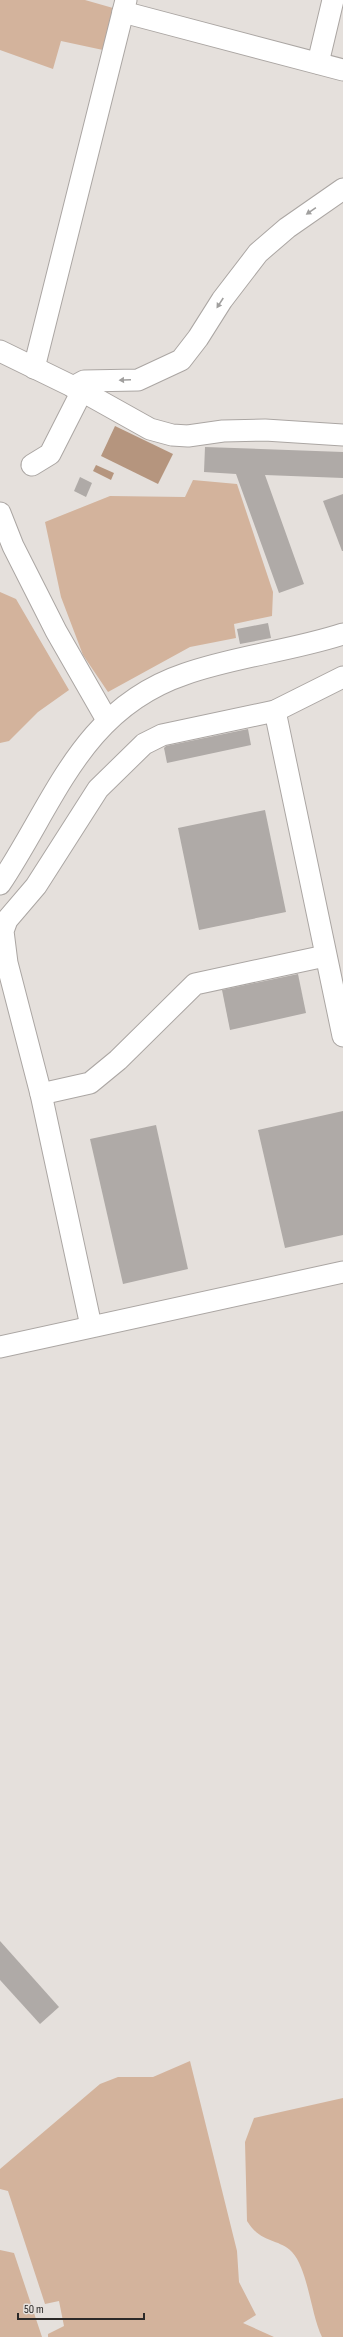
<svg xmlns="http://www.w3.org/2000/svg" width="343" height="2337" font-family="'Sofia Sans Condensed',sans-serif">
  <rect width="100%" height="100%" fill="#e5e0dc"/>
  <g fill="#d3b39c">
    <path d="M0,0h85l28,8 -10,42 -42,-9 -8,28 -53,-19z"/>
    <path d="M193,480l44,4 36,108 -1,24 -38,8 2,14 -46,9 -82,45 -25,-37 -22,-58 -16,-75 65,-26 75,1z"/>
    <path d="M0,592l16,7 53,91 -31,22 -29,29 -9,2z"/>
    <path d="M190,2061l47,190 2,31 17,33 -13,8 31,14h-226v-3l16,-8 -5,-25 -14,3 -37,-113 -8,-2v-20l100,-85 18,-7h35z"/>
    <path d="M343,2098v239h-21c-11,-22 -14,-68 -30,-85 -14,-14 -31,-8 -45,-31l-2,-79 9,-24z"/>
    <path d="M0,2250l14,3 28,84h-42z"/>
  </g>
  <g fill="#b5957e">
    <path d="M115,426l58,28 -15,30 -57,-28z"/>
    <path d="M96,465l18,8 -3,7 -18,-9z"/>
  </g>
  <g fill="#afaaa7">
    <path d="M205,447l138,5v26l-78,-3 39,109 -25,9 -43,-119 -32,-2z"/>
    <path d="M80,477l12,6 -6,14 -12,-6z"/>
    <path d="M343,494v57h-1l-19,-50z"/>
    <path d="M268,623l3,15 -31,6 -3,-15z"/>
    <path d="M248,729l3,16 -84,18 -3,-15 2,-2z"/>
    <path d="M265,810l21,102 -87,18 -21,-102z"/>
    <path d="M298,974l8,39 -76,17 -8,-40z"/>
    <path d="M343,1111v124l-58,13 -27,-118z"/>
    <path d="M156,1125l32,144 -65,15 -33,-145z"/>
    <path d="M0,1941l59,66 -19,17 -40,-44z"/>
  </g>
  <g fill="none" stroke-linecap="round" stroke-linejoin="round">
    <g stroke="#aba6a3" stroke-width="23">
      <g id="minor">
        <path d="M123,12l220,58"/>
        <path d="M318,63l15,-63"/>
        <path d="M0,351l82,40 68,38 22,6 16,1 35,-5 42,-1 78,5"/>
        <path d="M34,368l92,-368"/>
        <path d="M73,387l11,-6 54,-1 43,-20 17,-22 24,-38 36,-47 29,-25 56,-39"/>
        <path d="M32,465l18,-11 32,-63"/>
        <path d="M0,513l13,33 43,85 51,89"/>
        <path d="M275,711l68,325"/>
        <path d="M0,884c55,-82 81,-175 185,-210 51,-18 106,-23 158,-40"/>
        <path d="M41,1094l49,-11 28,-23 77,-76 130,-28"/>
        <path d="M91,1326l-50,-232 -34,-131 -4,-32 4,-11 29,-34 62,-97 46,-45 18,-9 113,-24 68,-34"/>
        <path d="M0,1347l343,-75"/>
      </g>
    </g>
    <use href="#minor" stroke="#fff" stroke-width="21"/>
  </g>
  <defs><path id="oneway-solid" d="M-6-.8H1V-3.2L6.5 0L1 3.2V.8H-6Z"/></defs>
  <g fill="#a09f9e">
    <use href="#oneway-solid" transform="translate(311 211) rotate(145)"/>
    <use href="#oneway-solid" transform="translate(220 303) rotate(123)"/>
    <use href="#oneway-solid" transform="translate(125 380) rotate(177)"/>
  </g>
  <path d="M18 2313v6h126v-6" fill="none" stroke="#2b2928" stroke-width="2"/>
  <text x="24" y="2313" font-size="12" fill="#2b2928" stroke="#e5e0dc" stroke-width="3" paint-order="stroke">50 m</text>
</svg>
